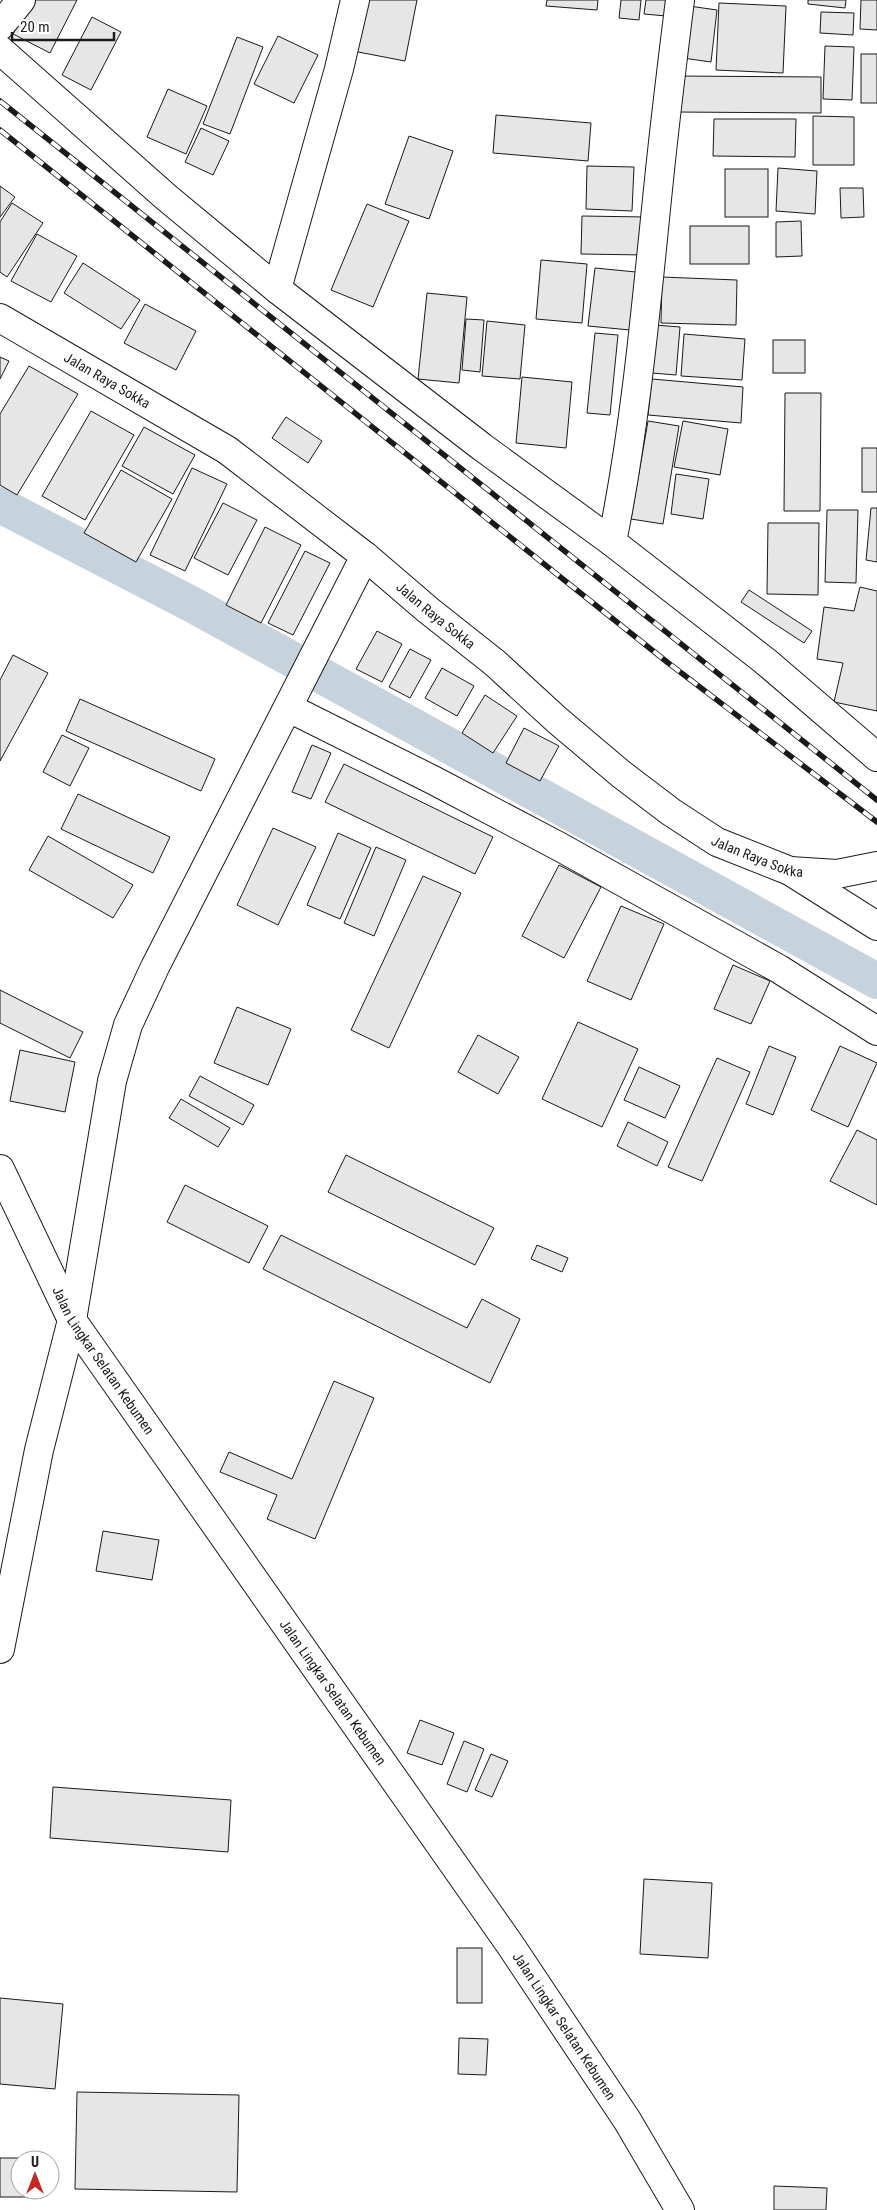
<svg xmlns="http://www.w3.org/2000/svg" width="877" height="2210" font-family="'Roboto Condensed',sans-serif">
  <rect width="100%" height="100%" fill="#fff"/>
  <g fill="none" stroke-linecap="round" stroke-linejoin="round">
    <path stroke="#c6d2dc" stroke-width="36" d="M0,505l193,100 684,376"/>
  </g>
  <g fill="#e6e6e6" stroke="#1a1a1a">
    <path d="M32,0h45l-27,53 -37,-19z"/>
    <path d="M363,0h54l-12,61 -52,-10z"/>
    <path d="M547,0h51l-1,10 -51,-4z"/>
    <path d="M621,0h20l-2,20 -20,-2z"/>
    <path d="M646,0h22l-2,16 -22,-2z"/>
    <path d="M808,0h38l-1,8 -37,-4z"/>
    <path d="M861,0h16v30l-17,-1z"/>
    <path d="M719,3l67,3 -3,67 -67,-3z"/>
    <path d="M689,6l28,4 -6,52 -28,-4z"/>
    <path d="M821,12l33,1 -1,22 -33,-2z"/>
    <path d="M92,17l29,15 -30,58 -29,-15z"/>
    <path d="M278,36l40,19 -24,48 -40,-19z"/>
    <path d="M237,37l26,10 -33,87 -27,-10z"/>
    <path d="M825,46l29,1 -2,53 -29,-1z"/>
    <rect x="861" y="54" width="16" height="49"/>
    <path d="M675,76l146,1v36l-146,-1z"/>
    <path d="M168,89l39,17 -21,48 -39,-17z"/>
    <path d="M496,115l95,8 -3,38 -95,-8z"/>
    <path d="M813,116l41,1v48h-41z"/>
    <path d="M714,119h82l-1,38 -82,-1z"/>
    <path d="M201,128l28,13 -16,34 -28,-13z"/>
    <path d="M409,136l44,15 -24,68 -44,-15z"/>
    <path d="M587,166l47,1 -2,44 -46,-2z"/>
    <path d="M778,168l39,3 -2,43 -39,-3z"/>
    <rect x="725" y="169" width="43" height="48"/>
    <path d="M0,186l15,11 -15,20z"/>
    <path d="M840,188h23l1,29 -23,1z"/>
    <path d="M12,203l31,20 -36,54 -7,-5v-50z"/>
    <path d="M367,204l42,17 -36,86 -42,-17z"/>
    <path d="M582,216l64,1 -1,38 -64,-1z"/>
    <path d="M801,221l1,35 -26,1v-35z"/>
    <rect x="690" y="226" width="59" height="38"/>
    <path d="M37,234l40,22 -26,46 -40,-21z"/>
    <path d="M541,260l46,4 -5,59 -46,-4z"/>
    <path d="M83,263l57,37 -19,29 -57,-36z"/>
    <path d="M595,268l41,4 -6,58 -42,-4z"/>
    <path d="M662,277l75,3 -1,45 -75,-2z"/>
    <path d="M427,293l40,4 -8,86 -41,-4z"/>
    <path d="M145,304l51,27 -20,39 -52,-27z"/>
    <path d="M466,319l18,1 -4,52 -18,-2z"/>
    <path d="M487,321l38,4 -5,54 -38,-3z"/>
    <path d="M655,325l25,2 -4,48 -24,-2z"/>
    <path d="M595,333l23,2 -8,80 -23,-2z"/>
    <path d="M684,334l61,5 -3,41 -61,-4z"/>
    <rect x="773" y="340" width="32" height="33"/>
    <path d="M0,357l9,4 -9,18z"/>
    <path d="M29,366l49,28 -61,101 -17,-10v-71z"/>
    <path d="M522,377l50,5 -6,66 -50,-5z"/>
    <path d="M652,379l91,8 -2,36 -93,-8z"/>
    <path d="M785,393h36l-1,118h-36z"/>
    <path d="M91,411l43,24 -49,85 -43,-24z"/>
    <path d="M286,417l36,24 -14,22 -36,-25z"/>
    <path d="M648,421l31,5 -16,98 -32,-5z"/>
    <path d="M683,421l45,8 -8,46 -46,-8z"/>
    <path d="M144,427l51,28 -22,39 -51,-28z"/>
    <rect x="862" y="448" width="15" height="44"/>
    <path d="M192,468l35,16 -42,87 -35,-16z"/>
    <path d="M121,470l51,29 -36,63 -52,-29z"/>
    <path d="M676,474l33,5 -6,40 -32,-5z"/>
    <path d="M223,503l34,17 -29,55 -34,-17z"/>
    <path d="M871,508h6v54l-11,-2z"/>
    <path d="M827,510h31l-2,73 -31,-1z"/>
    <path d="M768,523h51l-1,72 -51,-1z"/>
    <path d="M265,527l36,18 -40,78 -35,-18z"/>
    <path d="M305,551l25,12 -37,72 -25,-12z"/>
    <path d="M860,587l17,4v120l-43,-9 9,-39 -26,-4 7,-52 30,4z"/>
    <path d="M749,590l63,41 -8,12 -63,-41z"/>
    <path d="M377,631l25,13 -20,38 -26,-13z"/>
    <path d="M410,649l21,11 -21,38 -21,-11z"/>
    <path d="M13,655l35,18 -48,88v-81z"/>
    <path d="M442,668l32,18 -17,30 -32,-18z"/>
    <path d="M485,695l32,21 -24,37 -31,-20z"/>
    <path d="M80,699l135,60 -14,32 -135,-60z"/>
    <path d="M524,728l35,18 -19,35 -34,-18z"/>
    <path d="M62,735l27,13 -19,38 -27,-14z"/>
    <path d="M312,745l19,8 -20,46 -19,-7z"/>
    <path d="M344,764l149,73 -18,37 -150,-72z"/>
    <path d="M78,794l92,43 -17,36 -92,-44z"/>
    <path d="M273,828l43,19 -38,78 -41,-20z"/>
    <path d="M338,833l33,15 -31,71 -33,-14z"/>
    <path d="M48,836l85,49 -20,33 -84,-48z"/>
    <path d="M376,847l30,13 -32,76 -30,-13z"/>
    <path d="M559,865l42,22 -37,71 -42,-22z"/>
    <path d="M423,876l38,17 -72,155 -38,-18z"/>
    <path d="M621,906l43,18 -33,76 -44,-19z"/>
    <path d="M733,965l37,16 -19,43 -37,-15z"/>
    <path d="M0,990l83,42 -13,26 -70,-35z"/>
    <path d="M237,1007l54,22 -23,56 -54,-22z"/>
    <path d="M578,1022l60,27 -36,78 -60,-28z"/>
    <path d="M478,1035l41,22 -21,37 -40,-22z"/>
    <path d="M769,1046l27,11 -23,58 -27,-11z"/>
    <path d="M840,1046l37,17 -29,64 -37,-17z"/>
    <path d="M20,1050l55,12 -10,50 -55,-11z"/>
    <path d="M717,1058l33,14 -48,109 -34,-14z"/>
    <path d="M639,1067l41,19 -15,32 -41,-18z"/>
    <path d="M200,1076l54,29 -11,20 -54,-29z"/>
    <path d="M181,1099l49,29 -12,19 -49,-29z"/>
    <path d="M628,1122l40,20 -11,24 -40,-20z"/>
    <path d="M857,1130l20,10v65l-47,-24z"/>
    <path d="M346,1155l148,73 -19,37 -147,-73z"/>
    <path d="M185,1185l83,41 -19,37 -82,-41z"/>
    <path d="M281,1235l186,93 15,-29 38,20 -30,64 -227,-114z"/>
    <path d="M537,1245l31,13 -6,14 -31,-13z"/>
    <path d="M334,1381l40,17 -59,141 -48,-20 10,-24 -57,-23 9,-20 63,27z"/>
    <path d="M103,1531l56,9 -7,40 -56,-9z"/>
    <path d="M420,1720l34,13 -12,32 -35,-12z"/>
    <path d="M464,1741l20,8 -17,43 -20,-8z"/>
    <path d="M491,1754l17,7 -16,36 -17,-7z"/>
    <path d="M53,1787l178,13 -3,52 -178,-14z"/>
    <path d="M644,1879l68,4 -4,75 -68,-4z"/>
    <rect x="457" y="1948" width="25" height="55"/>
    <path d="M0,1998l63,6 -8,85 -55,-5z"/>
    <path d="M459,2038l29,1 -2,36 -28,-1z"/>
    <path d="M77,2092l162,3 -2,97 -162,-3z"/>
    <path d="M0,2158h37v2h-17v30h17v7h-37z"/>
    <path d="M774,2186l53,2 -1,22h-52z"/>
  </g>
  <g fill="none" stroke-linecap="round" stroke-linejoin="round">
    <g stroke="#1a1a1a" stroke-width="30">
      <g id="minor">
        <path d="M680,0c-7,56 -14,113 -20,170 -13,124 -23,249 -48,372l153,119 112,96"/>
        <path d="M0,26l21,-26"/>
        <path d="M0,50l166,147 111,92 205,158 130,95"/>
        <path d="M277,289l62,-220 16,-69"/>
        <path d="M289,708l144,72 127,67 219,122 98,62"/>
        <path d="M790,871l87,55"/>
      </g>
    </g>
    <g stroke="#1a1a1a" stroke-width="30">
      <path id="tertiary" d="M0,1649l39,-199 33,-130 40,-239 16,-56 27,-58 210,-411"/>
    </g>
    <g stroke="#1a1a1a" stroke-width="30">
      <g id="secondary">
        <path id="s1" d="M0,318l227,132 138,106 63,54 67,53 62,57 64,54 50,38 46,30 73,29 47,3 40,-8"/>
      </g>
    </g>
    <g stroke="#1a1a1a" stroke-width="30">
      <g id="trunk">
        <path id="s2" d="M0,1169l72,151 439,626 116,174 53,90"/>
      </g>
    </g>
    <use href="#minor" stroke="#fff" stroke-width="28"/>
    <use href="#tertiary" stroke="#fff" stroke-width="28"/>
    <use href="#secondary" stroke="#fff" stroke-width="28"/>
    <use href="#trunk" stroke="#fff" stroke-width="28"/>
    <g stroke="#1a1a1a" stroke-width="5.5">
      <g id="rail">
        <path d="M0,101l877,699"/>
        <path d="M0,130l667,532 210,160"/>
      </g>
    </g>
    <use href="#rail" stroke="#fff" stroke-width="4" stroke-dasharray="11" stroke-linecap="butt"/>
  </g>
  <g text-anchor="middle" stroke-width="4" stroke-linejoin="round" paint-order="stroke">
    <g font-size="14" fill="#1a1a1a" stroke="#fff">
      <text dy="5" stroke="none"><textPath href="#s1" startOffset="124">Jalan Raya Sokka</textPath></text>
      <text dy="5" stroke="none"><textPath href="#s1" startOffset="529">Jalan Raya Sokka</textPath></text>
      <text dy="5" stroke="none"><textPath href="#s1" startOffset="934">Jalan Raya Sokka</textPath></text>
      <text dy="5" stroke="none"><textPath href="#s2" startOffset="218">Jalan Lingkar Selatan Kebumen</textPath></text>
      <text dy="5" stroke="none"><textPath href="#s2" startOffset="622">Jalan Lingkar Selatan Kebumen</textPath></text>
      <text dy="5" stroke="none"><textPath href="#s2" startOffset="1028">Jalan Lingkar Selatan Kebumen</textPath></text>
    </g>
  </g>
  <g transform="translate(35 2175)"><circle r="24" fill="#ffffff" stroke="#a3a3a3"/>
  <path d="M0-4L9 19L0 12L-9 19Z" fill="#c62828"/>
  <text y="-8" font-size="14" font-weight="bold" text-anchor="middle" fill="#1a1a1a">U</text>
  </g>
  <path d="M12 32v8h102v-8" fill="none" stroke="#1a1a1a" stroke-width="2.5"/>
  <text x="20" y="32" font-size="15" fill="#1a1a1a" stroke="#ffffff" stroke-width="4" paint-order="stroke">20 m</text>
</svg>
